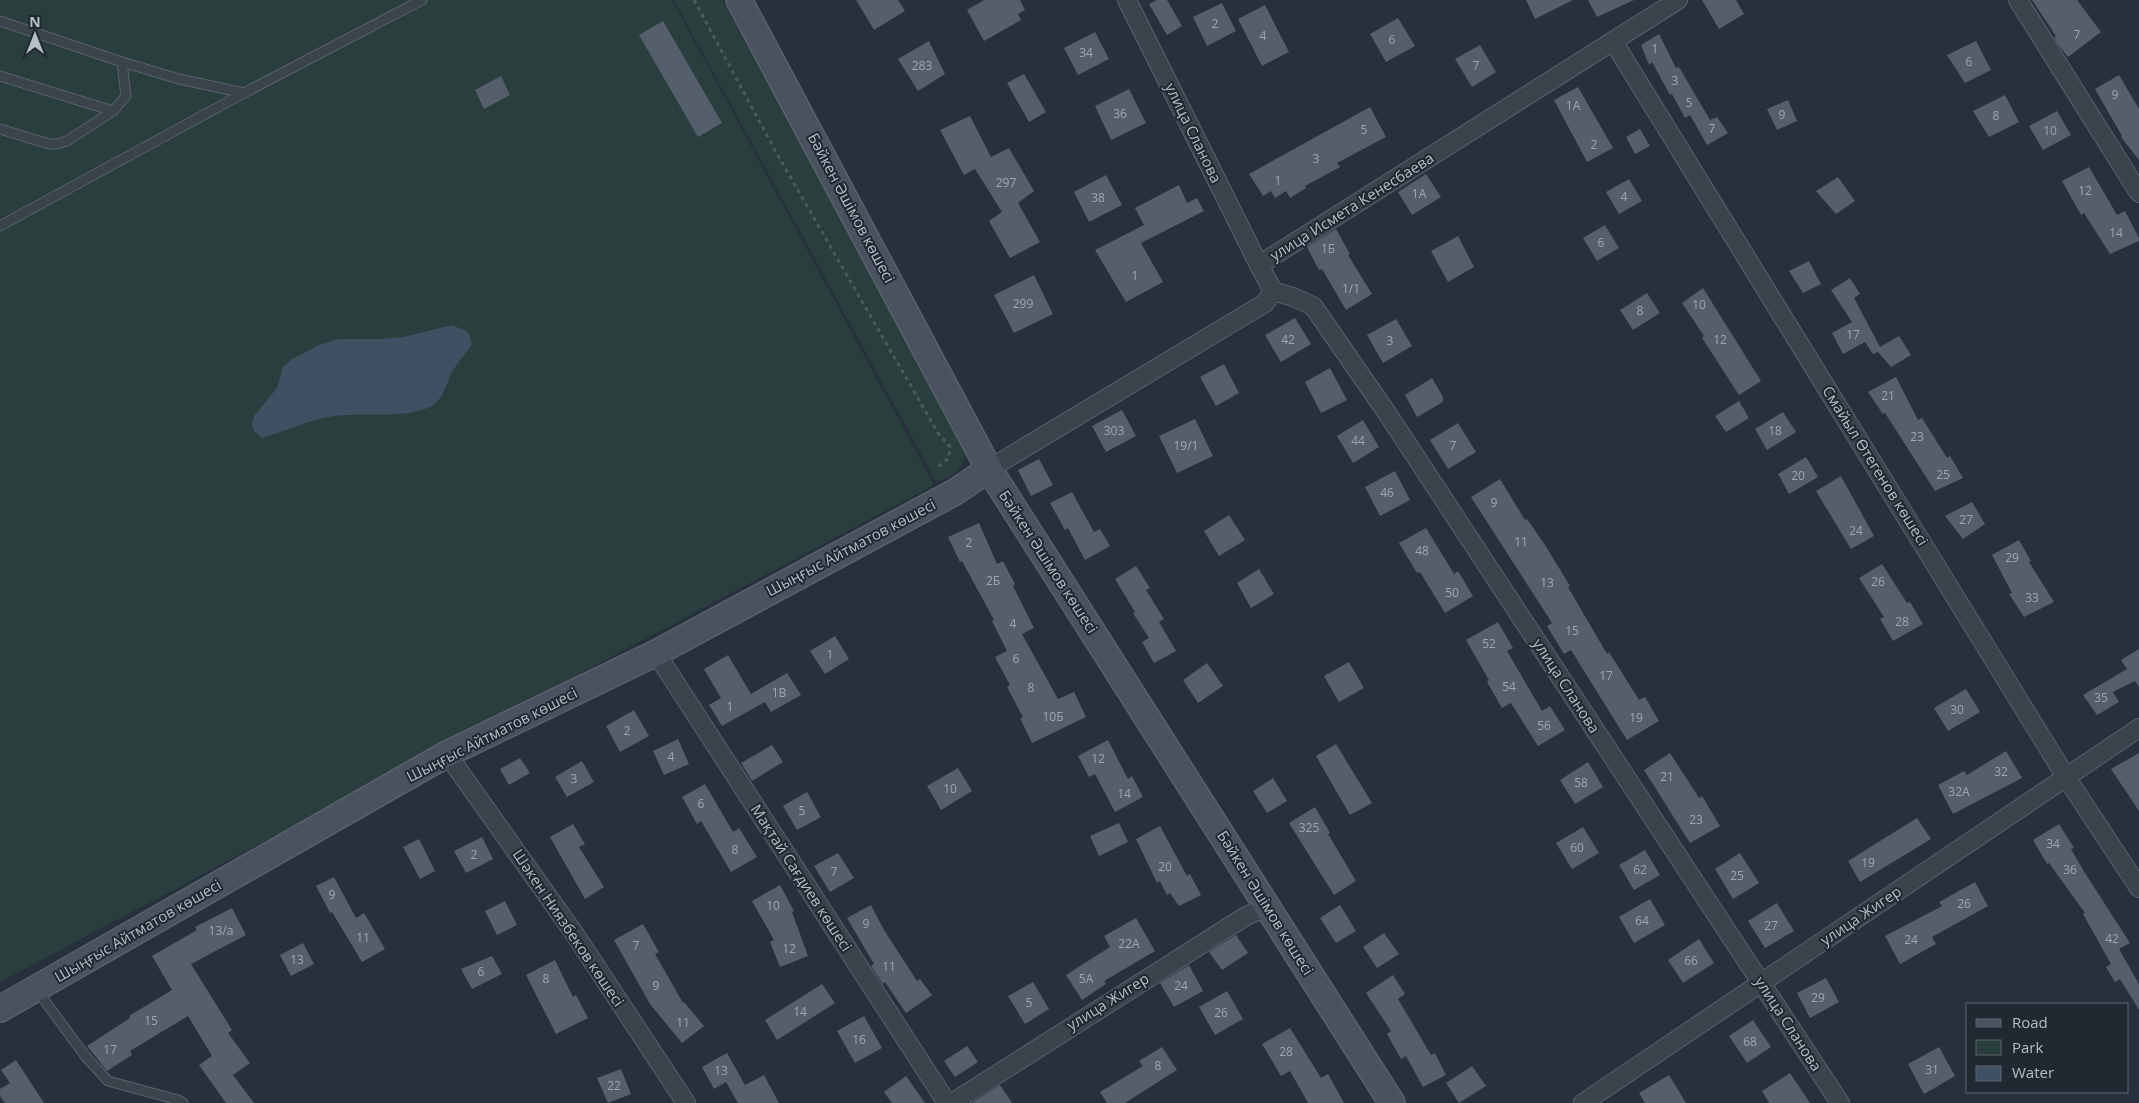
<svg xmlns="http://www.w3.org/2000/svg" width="2139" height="1103" font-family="'Open Sans',sans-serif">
  <rect width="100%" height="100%" fill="#27313c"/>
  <g fill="#2a3e3e">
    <path d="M0,0h672l262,485 -934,497z"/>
    <path d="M674,0h48l235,433 9,23 -9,16 -20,11z"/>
  </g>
  <path fill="#3f5063" d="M452,325l16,7 4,12c-5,9 -13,16 -18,25 -7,11 -9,28 -21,36 -23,15 -71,7 -98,11 -26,3 -48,15 -73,22l-8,-7 -2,-6 2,-9 23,-28 6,-21 8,-7 28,-15 19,-6h43l23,-2z"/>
  <g fill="#555f6c">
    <path d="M856,0h42l7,11 -31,19z"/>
    <path d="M984,0h36l5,10 -7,4 3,6 -37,21 -17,-31z"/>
    <path d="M1157,0h10l15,26 -15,9 -18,-31z"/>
    <path d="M1526,0h47l-38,19z"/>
    <path d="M1588,0h46l-37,17z"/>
    <path d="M1702,0h34l8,14 -25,15z"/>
    <path d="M2032,0h45l24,32 -33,25 -11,-14 -3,-5 2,-2z"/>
    <path d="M1222,3l14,28 -29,15 -14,-29z"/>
    <path d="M1265,5l24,47 -27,14 -24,-47z"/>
    <path d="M1398,18l17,28 -29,16 -16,-28z"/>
    <path d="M663,21l59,102 -24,14 -59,-102z"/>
    <path d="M1095,32l14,27 -31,16 -14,-27z"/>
    <path d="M1659,34l17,34 3,-1 31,53 7,-3 11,16 -21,12 -17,-30 -5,3 -13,-24 -2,1 -18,-33 -3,3 -8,-20z"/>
    <path d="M929,41l16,33 -27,17 -20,-32z"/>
    <path d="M1976,41l15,29 -26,13 -18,-28z"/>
    <path d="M1480,45l16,27 -24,15 -17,-28z"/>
    <path d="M1024,74l22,38 -17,10 -22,-39z"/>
    <path d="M2119,75l20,34v51l-18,-23 1,-1 -27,-47z"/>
    <path d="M501,76l9,19 -26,14 -9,-19z"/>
    <path d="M1578,87l35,61 -26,14 -33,-62z"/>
    <path d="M1129,89l17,34 -35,17 -16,-34z"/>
    <path d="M2005,95l14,27 -30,15 -16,-26z"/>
    <path d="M1788,100l9,21 -20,9 -10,-21z"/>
    <path d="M1370,107l16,30 -49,26 3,4 -35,19 1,2 -16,10 -4,-7 -11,7 -4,-7 -8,5 -14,-22z"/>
    <path d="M2057,111l14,24 -28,15 -14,-24z"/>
    <path d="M970,116l21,41 18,-9 25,43 -16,12 22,39 -30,16 -21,-37 13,-9 -27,-43 -11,6 -24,-45z"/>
    <path d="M1640,129l10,17 -15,8 -9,-17z"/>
    <path d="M2089,167l28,48 8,-4 14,27v3l-29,13 -26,-41 -3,2 -19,-34z"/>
    <path d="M1426,174l15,23 -29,18 -14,-23z"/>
    <path d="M1106,175l16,30 -33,17 -15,-30z"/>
    <path d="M1838,177l17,24 -19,13 -20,-23z"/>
    <path d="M1629,179l13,22 -23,13 -13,-22z"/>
    <path d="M1179,185l8,18 10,-5 7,13 -63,32 22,39 -37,20 -31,-52 49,-25 -9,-17z"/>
    <path d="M1605,225l14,23 -22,13 -14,-23z"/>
    <path d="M1336,229l14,25 -2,1 24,39 -26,16 -24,-41 -3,1 -12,-23z"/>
    <path d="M1458,236l16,31 -26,15 -17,-31z"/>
    <path d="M1809,261l12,23 -18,9 -14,-22z"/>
    <path d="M1034,275l19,39 -39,19 -20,-38z"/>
    <path d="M1850,278l10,16 -6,4 26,49 19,-11 12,19 -20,12 -13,-15 -5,2 -8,-12 -22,12 -11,-21 20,-11 -21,-32z"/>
    <path d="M1703,288l58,93 -22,14 -37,-57 2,-2 -22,-33z"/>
    <path d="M1647,293l13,20 -27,17 -13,-20z"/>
    <path d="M1295,318l16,26 -30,18 -16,-27z"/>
    <path d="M1396,319l16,27 -29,17 -16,-28z"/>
    <path d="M1224,364l15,29 -23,13 -16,-29z"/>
    <path d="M1330,368l17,32 -26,13 -16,-31z"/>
    <path d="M1896,377l22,43 4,-2 25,40 3,-2 13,22 -28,13 -50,-78 -2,1 -15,-22z"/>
    <path d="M1432,378l11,19v5l-26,15 -12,-22z"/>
    <path d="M1739,401l10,17 -23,14 -11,-16z"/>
    <path d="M1122,410l14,26 -30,16 -14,-26z"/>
    <path d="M1783,412l13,20 -29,18 -12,-21z"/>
    <path d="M1195,419l18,37 -36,17 -18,-37z"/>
    <path d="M1363,420l16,27 -26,16 -16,-27z"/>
    <path d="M1458,423l18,29 -28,17 -18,-29z"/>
    <path d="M1806,457l12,20 -29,17 -11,-20z"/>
    <path d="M1039,459l14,26 -22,11 -13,-26z"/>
    <path d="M1395,471l15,29 -30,16 -15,-29z"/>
    <path d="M1841,476l33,60 -23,13 -35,-58z"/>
    <path d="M1500,479l25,41 2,-1 18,26 25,41 -2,1 39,67 2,-2 30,48 6,-3 14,24 -32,19 -56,-90 -7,4 -17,-28 5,-3 -81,-126z"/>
    <path d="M1072,492l22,40 6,-3 10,17 -25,14 -17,-32 -3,2 -15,-27z"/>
    <path d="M1972,502l13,22 -22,15 -18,-23z"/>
    <path d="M1229,515l16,25 -26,16 -15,-25z"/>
    <path d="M979,523l18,41 6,-3 12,23 -2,2 21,42 -12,6 36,65 16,-7 12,25 -54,26 -12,-25 3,-1 -16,-30 3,-2 -15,-28 12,-6 -15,-30 2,-1 -32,-59 -2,1 -12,-25z"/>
    <path d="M1426,528l28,46 4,-3 15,25 -28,17 -25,-41 -3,1 -18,-30z"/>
    <path d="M2019,540l12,21 -2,1 25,40 -30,15 -15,-23 3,-1 -20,-38z"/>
    <path d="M1882,564l25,39 3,-1 13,22 -30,17 -13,-22 4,-2 -25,-39z"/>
    <path d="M1136,566l14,22 -4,2 18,29 -5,3 17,29 -22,12 -12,-21 7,-4 -16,-25 2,-1 -20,-33z"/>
    <path d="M1259,569l15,25 -23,14 -14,-25z"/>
    <path d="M1498,622l15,26 -6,3 35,60 8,-5 15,24 -27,16 -27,-43 -9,5 -15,-26 2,-2 -23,-40z"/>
    <path d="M835,636l14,23 -24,15 -15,-23z"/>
    <path d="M2139,649v38l-4,-6 -22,11 6,10 -22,13 -14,-20 44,-26 -6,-9z"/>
    <path d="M728,655l23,39 36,-21 14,22 -30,17 -6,-10 -43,24 -13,-21 12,-7 -17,-29z"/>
    <path d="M1349,662l15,26 -25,14 -15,-26z"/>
    <path d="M1207,663l16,23 -25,17 -15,-23z"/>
    <path d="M1966,689l14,23 -32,19 -14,-23z"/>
    <path d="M634,710l15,26 -29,16 -14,-26z"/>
    <path d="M678,739l11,25 -25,11 -11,-24z"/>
    <path d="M1108,740l20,39 4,-3 11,21 -28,15 -20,-38 -6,3 -11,-21z"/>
    <path d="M1336,744l36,59 -22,12 -34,-59z"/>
    <path d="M772,745l11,17 -31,19 -11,-18z"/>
    <path d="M2006,751l16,27 -69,36 -15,-29 26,-14 3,4z"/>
    <path d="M1670,753l29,45 3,-2 18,30 -30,17 -46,-73z"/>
    <path d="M2139,753v58l-28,-42z"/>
    <path d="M520,758l10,15 -21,12 -9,-16z"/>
    <path d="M582,761l12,21 -27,15 -12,-20z"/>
    <path d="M1588,762l15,25 -28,17 -15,-24z"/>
    <path d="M958,768l14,23 -31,19 -14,-24z"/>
    <path d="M1273,778l14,23 -20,12 -14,-22z"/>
    <path d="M705,784l28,48 6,-4 18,29 -26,15 -30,-51 -4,3 -15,-27z"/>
    <path d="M807,792l14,25 -24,13 -14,-24z"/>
    <path d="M1315,807l15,26 -2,1 28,47 -22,14 -45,-72z"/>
    <path d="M1917,818l14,21 -71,43 -12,-21z"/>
    <path d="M1119,823l9,19 -29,14 -9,-20z"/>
    <path d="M573,824l12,20 -6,3 25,40 -19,12 -35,-62z"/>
    <path d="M2059,824l15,24 -3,1 14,24 45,70 -11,6 20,35v26l-19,-31 -5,3 -9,-15 5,-3 -28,-50 2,-1 -36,-50 -2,1 -14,-24z"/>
    <path d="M1160,826l27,50 3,-2 11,21 -22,11 -9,-13 -3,2 -7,-14 -3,2 -21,-44z"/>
    <path d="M1583,827l16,26 -27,16 -16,-26z"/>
    <path d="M482,837l11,22 -27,14 -12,-22z"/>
    <path d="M419,839l16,32 -15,8 -17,-32z"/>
    <path d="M1645,850l15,25 -26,15 -15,-25z"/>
    <path d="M838,853l16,25 -24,14 -16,-26z"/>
    <path d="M1740,853l19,30 -26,16 -18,-30z"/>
    <path d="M334,877l22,41 8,-5 21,36 -23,13 -30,-50 -2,1 -14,-27z"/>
    <path d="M1975,882l13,24 -56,31 4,7 -36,20 -15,-28 57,-30 -3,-4z"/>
    <path d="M780,885l14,26 -2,1 16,44 -28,11 -10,-25 4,-2 -22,-39z"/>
    <path d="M1650,899l15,26 -31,18 -15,-26z"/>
    <path d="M505,901l12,24 -20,10 -12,-24z"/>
    <path d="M1777,903l17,28 -29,17 -17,-27z"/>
    <path d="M871,905l13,25 33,51 3,-2 12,16 -26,18 -21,-31 -2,2 -12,-18 3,-2 -27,-46z"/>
    <path d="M1340,905l16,26 -20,12 -16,-25z"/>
    <path d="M232,908l14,27 -55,29 41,66 -4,3 22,30 -17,12 21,28h-28l-27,-38 13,-9 -24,-40 -58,35 2,4 -25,16 -20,-25 43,-28 -1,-2 43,-26 -20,-34 45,-26 -2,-3z"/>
    <path d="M1136,918l19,33 -51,30 2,3 -24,16 -16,-25 44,-28 -6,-11z"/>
    <path d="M643,924l16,28 -4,2 28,49 1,-1 20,24 -22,17 -32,-39 -36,-64z"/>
    <path d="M1384,933l15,21 -22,14 -14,-21z"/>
    <path d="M1236,935l12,18 -26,17 -13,-18z"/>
    <path d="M1699,939l15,24 -31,20 -15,-23z"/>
    <path d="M303,943l11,21 -23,12 -11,-21z"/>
    <path d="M492,956l10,18 -30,15 -11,-20z"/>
    <path d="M555,960l18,37 3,-2 12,23 -32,16 -30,-59z"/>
    <path d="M1189,965l14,26 -29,16 -14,-24z"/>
    <path d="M1393,975l12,19 -7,5 33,56 4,-2 11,22 -23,12 -17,-31 -5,3 -14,-25 4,-3 -25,-38z"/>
    <path d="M1826,978l13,24 -29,16 -13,-25z"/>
    <path d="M1033,982l16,27 -24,15 -17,-28z"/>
    <path d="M822,984l13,19 -58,37 -12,-20z"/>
    <path d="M1227,991l16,28 -28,16 -16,-28z"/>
    <path d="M864,1016l18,32 -27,15 -18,-32z"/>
    <path d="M1753,1020l18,27 -24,16 -18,-27z"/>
    <path d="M1290,1028l31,50 7,-4 16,29h-36l-18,-32 -9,5 -19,-32z"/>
    <path d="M967,1046l11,16 -23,15 -11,-16z"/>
    <path d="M1162,1047l15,23 -52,33h-18l-7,-11 43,-26 -4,-5z"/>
    <path d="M1939,1047l16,29 -31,18 -16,-30z"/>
    <path d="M727,1053l18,32 19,-10 15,28h-41l-12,-21 -12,7 -12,-22z"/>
    <path d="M16,1060l28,43h-39l-5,-7v-7l10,-6 -9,-13z"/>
    <path d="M1472,1066l14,20 -27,17 -13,-20z"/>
    <path d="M621,1069l10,25 -23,9 -11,-25z"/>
    <path d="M1790,1073l20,30h-41l-7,-12z"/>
    <path d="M1669,1075l17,28h-41l-6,-10z"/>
    <path d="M906,1076l19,27h-33l-8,-11z"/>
    <path d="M1000,1085l12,18h-40z"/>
  </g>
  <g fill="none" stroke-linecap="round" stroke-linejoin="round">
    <g stroke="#59616b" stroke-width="11">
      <g id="service">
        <path d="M0,21l122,41 57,17 65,14"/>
        <path d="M0,76l113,35"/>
        <path d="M0,129l49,15h8l10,-3 46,-30 13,-15 -4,-34"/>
        <path d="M0,226l244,-133 178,-93"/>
        <path d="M36,989l50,68 22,24 70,19 5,3"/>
      </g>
    </g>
    <g stroke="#59616b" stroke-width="20">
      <g id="minor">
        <path d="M1127,0l132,265"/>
        <path d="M2018,0l121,193"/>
        <path d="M1613,41l453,736 73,111"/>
        <path d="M1273,291l20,6 20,9 74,107 453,690"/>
        <path d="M989,469l276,-166 8,-12 -14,-26 419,-265"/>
        <path d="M656,653l291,450"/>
        <path d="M447,754l127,179 112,170"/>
        <path d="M952,1103l294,-187 22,-9"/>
        <path d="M1583,1103l556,-375"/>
      </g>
    </g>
    <g stroke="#59616b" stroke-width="28">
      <g id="secondary">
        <path d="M739,0l250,469 403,634"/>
        <path d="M0,1009l447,-255 209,-101 299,-161 34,-23"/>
      </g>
    </g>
    <path stroke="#495b5c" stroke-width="3" stroke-dasharray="4 4" stroke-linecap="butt" d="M694,0l83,154 161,279 12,14 -1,11 -11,9"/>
    <use href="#service" stroke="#3b434d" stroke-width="9"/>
    <use href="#minor" stroke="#3b434d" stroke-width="18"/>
    <use href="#secondary" stroke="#4a525f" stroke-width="25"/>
  </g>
  <g text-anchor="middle" stroke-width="4" stroke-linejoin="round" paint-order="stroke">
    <g font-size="12" fill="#9ea6b1">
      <text x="1215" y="28">2</text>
      <text x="2077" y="39">7</text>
      <text x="1263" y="40">4</text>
      <text x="1392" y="44">6</text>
      <text x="1655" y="53">1</text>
      <text x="1086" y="57">34</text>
      <text x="1969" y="66">6</text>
      <text x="922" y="70">283</text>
      <text x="1476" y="70">7</text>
      <text x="1675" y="85">3</text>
      <text x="2115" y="99">9</text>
      <text x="1689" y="107">5</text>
      <text x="1573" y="110">1А</text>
      <text x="1120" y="118">36</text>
      <text x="1782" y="119">9</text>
      <text x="1996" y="120">8</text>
      <text x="1712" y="133">7</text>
      <text x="1364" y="134">5</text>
      <text x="2050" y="135">10</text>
      <text x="1594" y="149">2</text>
      <text x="1316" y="163">3</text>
      <text x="1278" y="185">1</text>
      <text x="1006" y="187">297</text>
      <text x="2085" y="195">12</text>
      <text x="1419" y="198">1А</text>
      <text x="1624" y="201">4</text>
      <text x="1098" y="202">38</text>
      <text x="2116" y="237">14</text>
      <text x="1601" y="247">6</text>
      <text x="1328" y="253">1Б</text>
      <text x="1135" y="280">1</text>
      <text x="1351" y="293">1/1</text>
      <text x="1023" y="308">299</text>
      <text x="1699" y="309">10</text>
      <text x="1640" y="315">8</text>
      <text x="1853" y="339">17</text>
      <text x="1288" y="344">42</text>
      <text x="1720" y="344">12</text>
      <text x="1390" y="345">3</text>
      <text x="1888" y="400">21</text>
      <text x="1114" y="435">303</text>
      <text x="1775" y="435">18</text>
      <text x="1917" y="441">23</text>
      <text x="1358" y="445">44</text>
      <text x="1186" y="450">19/1</text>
      <text x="1453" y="450">7</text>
      <text x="1943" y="479">25</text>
      <text x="1798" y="480">20</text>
      <text x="1387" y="497">46</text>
      <text x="1494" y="507">9</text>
      <text x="1966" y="524">27</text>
      <text x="1856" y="535">24</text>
      <text x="1521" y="546">11</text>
      <text x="969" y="547">2</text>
      <text x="1422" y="555">48</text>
      <text x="2012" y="562">29</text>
      <text x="993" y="585">2Б</text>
      <text x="1878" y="586">26</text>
      <text x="1547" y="587">13</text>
      <text x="1452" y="597">50</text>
      <text x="2032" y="602">33</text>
      <text x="1902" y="626">28</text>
      <text x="1013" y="628">4</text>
      <text x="1572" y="635">15</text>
      <text x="1489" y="648">52</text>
      <text x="830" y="659">1</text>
      <text x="1016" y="663">6</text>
      <text x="1606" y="680">17</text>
      <text x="1509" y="691">54</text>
      <text x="1031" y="692">8</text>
      <text x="779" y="697">1В</text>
      <text x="2101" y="702">35</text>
      <text x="730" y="711">1</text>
      <text x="1957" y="714">30</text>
      <text x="1053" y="721">10Б</text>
      <text x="1636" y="722">19</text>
      <text x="1544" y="730">56</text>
      <text x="627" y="735">2</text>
      <text x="671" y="761">4</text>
      <text x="1098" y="763">12</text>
      <text x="2001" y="776">32</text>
      <text x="1667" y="781">21</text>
      <text x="574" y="783">3</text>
      <text x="1581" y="787">58</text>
      <text x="950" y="793">10</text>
      <text x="1959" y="796">32А</text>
      <text x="1124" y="798">14</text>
      <text x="701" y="808">6</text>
      <text x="802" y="815">5</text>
      <text x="1696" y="824">23</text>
      <text x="1309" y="832">325</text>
      <text x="2053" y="848">34</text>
      <text x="1577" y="852">60</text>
      <text x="735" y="854">8</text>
      <text x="474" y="859">2</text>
      <text x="1868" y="867">19</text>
      <text x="1165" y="871">20</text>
      <text x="1640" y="874">62</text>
      <text x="2070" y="874">36</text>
      <text x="834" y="876">7</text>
      <text x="1737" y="880">25</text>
      <text x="332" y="899">9</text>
      <text x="1964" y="908">26</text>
      <text x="773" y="910">10</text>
      <text x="1642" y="925">64</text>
      <text x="866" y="928">9</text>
      <text x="1771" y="930">27</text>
      <text x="221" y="935">13/а</text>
      <text x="363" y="942">11</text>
      <text x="2112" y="943">42</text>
      <text x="1911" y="944">24</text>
      <text x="1129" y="948">22А</text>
      <text x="636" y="950">7</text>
      <text x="789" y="953">12</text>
      <text x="297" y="964">13</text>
      <text x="1691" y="965">66</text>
      <text x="889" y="971">11</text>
      <text x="481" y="976">6</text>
      <text x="546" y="983">8</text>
      <text x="1086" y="983">5А</text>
      <text x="656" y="990">9</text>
      <text x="1181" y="990">24</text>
      <text x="1818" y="1002">29</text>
      <text x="1029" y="1007">5</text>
      <text x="800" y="1016">14</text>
      <text x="1221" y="1017">26</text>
      <text x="151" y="1025">15</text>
      <text x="683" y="1027">11</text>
      <text x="859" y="1044">16</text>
      <text x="1750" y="1046">68</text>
      <text x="110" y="1054">17</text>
      <text x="1286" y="1056">28</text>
      <text x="1158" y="1070">8</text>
      <text x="1932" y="1074">31</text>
      <text x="721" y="1075">13</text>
      <text x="614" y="1090">22</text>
    </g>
    <g font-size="15" fill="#b7bec8" stroke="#202832">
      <text transform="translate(1193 133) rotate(64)" y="5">улица Сланова</text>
      <text transform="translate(1352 207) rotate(-32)" y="5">улица Исмета Кенесбаева</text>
      <text transform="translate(851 208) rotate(62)" y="5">Бәйкен Әшімов көшесі</text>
      <text transform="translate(1875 466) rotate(58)" y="5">Смайыл Өтегенов көшесі</text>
      <text transform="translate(851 548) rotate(-28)" y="5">Шыңғыс Айтматов көшесі</text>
      <text transform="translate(1048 562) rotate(57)" y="5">Бәйкен Әшімов көшесі</text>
      <text transform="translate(1566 686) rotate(57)" y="5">улица Сланова</text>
      <text transform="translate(492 735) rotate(-27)" y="5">Шыңғыс Айтматов көшесі</text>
      <text transform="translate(801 878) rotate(57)" y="5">Мақтай Сағдиев көшесі</text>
      <text transform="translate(1265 903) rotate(58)" y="5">Бәйкен Әшімов көшесі</text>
      <text transform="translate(1861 916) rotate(-34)" y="5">улица Жигер</text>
      <text transform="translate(568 928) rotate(56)" y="5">Шәкен Ниязбеков көшесі</text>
      <text transform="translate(138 931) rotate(-30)" y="5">Шыңғыс Айтматов көшесі</text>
      <text transform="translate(1108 1002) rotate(-32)" y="5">улица Жигер</text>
      <text transform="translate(1788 1024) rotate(57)" y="5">улица Сланова</text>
    </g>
  </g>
  <rect x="1966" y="1003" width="162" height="90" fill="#202832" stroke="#5c646e"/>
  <rect x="1976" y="1019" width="25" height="8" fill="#4a525f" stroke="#5c646e"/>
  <text x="2012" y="1028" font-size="15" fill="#b7bec8">Road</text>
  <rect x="1976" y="1040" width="25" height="15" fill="#2a3e3e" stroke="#5c646e"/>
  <text x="2012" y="1053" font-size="15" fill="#b7bec8">Park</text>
  <rect x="1976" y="1066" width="25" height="15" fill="#3f5063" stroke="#5c646e"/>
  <text x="2012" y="1078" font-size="15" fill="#b7bec8">Water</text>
  <g transform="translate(35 35)" stroke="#202832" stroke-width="4" paint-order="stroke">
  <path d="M0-4L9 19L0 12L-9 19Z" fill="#b7bec8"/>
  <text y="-8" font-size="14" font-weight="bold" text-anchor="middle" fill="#b7bec8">N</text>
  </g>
</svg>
